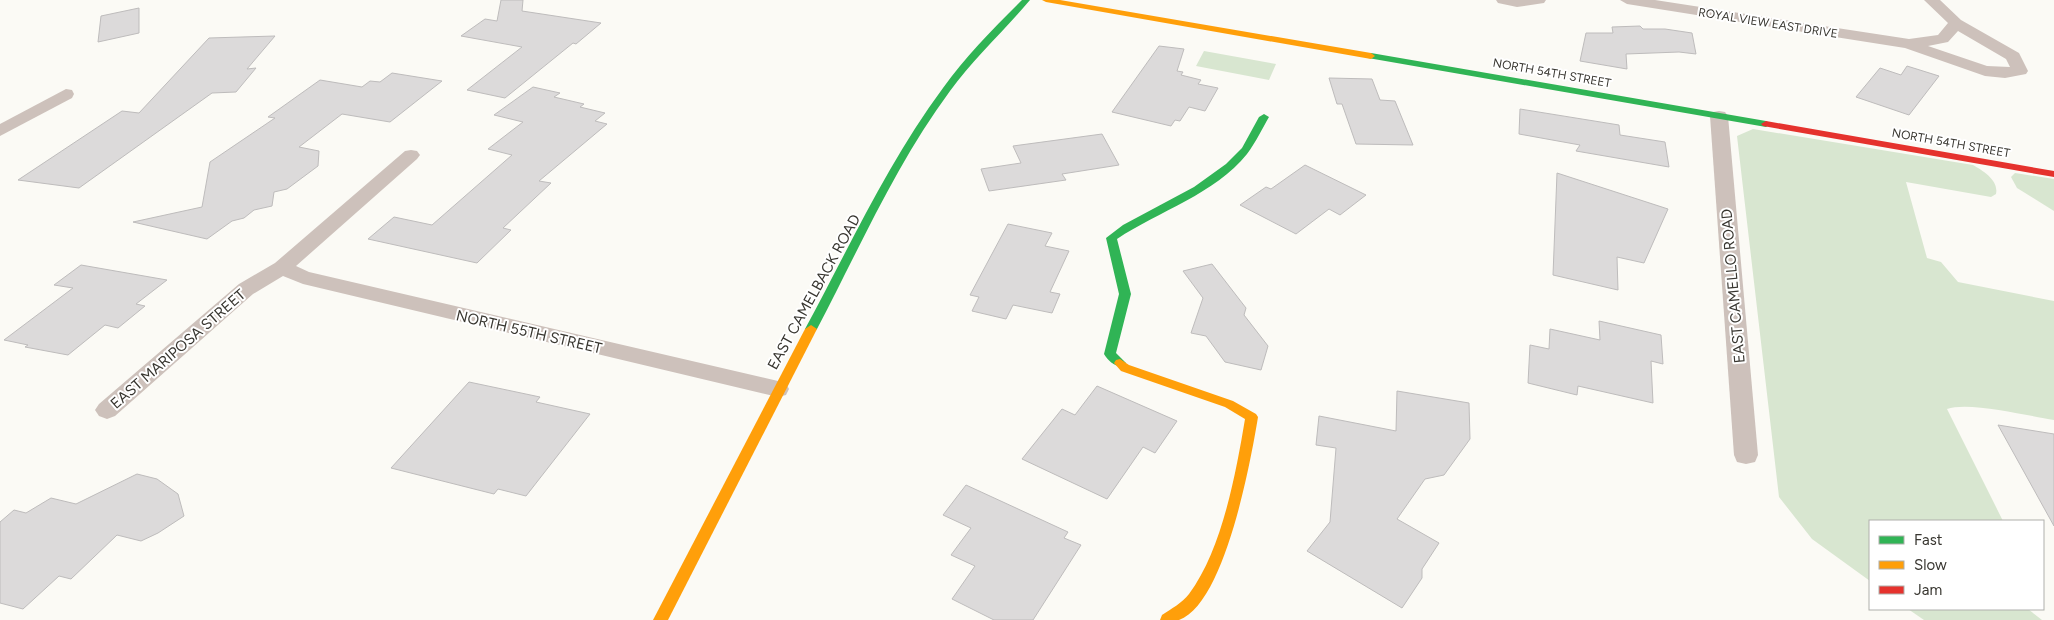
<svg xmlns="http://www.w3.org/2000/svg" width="2054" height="620" font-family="Figtree,sans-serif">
  <rect width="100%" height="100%" fill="#fbfaf5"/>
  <g fill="#d8e6d0">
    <path d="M1204,51l72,13 -7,16 -73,-14z"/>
    <path d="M1753,129l220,36c10,6 26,15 23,29l-5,3 -85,-15 21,76 14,4 17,20 96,19v119c-26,-4 -85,-19 -107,-11l56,112h-133v60l-58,-42 -33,-42 -42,-361z"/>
    <path d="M2015,173l39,6v32l-37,-23 -6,-11z"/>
    <path d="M1908,609h120l14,11h-118z"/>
  </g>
  <g fill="#dcdada" stroke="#bebcbc">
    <path d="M501,0h22l-1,11 79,12 -25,21 -3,-1 -68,55 -38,-8 55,-43 -61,-11 24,-17 12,2z"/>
    <path d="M139,8v25l-41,9 3,-26z"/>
    <path d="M1640,26l3,3h22l27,4 4,21 -17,-2 -53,2 1,15 -47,-8 6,-28h27l-1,-6z"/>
    <path d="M275,36l-28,33 9,-1 -20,24 -24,1 -133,95 -61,-8 104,-69 17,2 70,-75z"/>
    <path d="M1159,46l25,3 -7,22 6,1 -2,3 20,5 -3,4 20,4 -13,23 -16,-4 -9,14 -5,-1 -4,6 -59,-14z"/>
    <path d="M1907,66l32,10 -30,39 -53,-18 24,-29 21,7z"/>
    <path d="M392,73l50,8 -52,41 -48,-8 -43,33 20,4 -1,15 -31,23 -13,3 -2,14 -18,4 -10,8 -12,3 -25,18 -74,-17 69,-15 8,-45 65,-44 -7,-1 52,-37 42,7 8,-6 10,1z"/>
    <path d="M1329,78l43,1 8,21 15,1 18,44 -57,-1 -14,-40h-5z"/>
    <path d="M533,87l27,6 -6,4 30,7 -4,3 25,6 -10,8 12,3 -68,57 12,2 -48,45 8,2 -34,33 -109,-24 26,-22 38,8 80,-70 -24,-6 35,-27 -29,-7z"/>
    <path d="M1520,109l99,16 1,10 45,7 4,25 -93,-16 4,-6 -61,-11z"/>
    <path d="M1102,134l17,31 -57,9 4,6 -77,11 -8,-22 40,-6 -8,-17z"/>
    <path d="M1305,165l61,30 -26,20 -11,-6 -33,25 -56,-29 26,-18 5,2z"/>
    <path d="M1557,173l111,36 -24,54 -27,-6 1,33 -65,-15z"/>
    <path d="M1008,224l44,9 -7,13 24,5 -19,41 10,2 -8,19 -39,-8 -7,14 -34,-8 7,-14 -9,-2z"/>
    <path d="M1212,264l34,44 -2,7 24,31 -7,24 -36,-8 -19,-26 -15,-3 12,-35 -20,-27z"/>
    <path d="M81,265l86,15 -31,24 9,2 -27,22 -13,-3 -37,30 -43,-8 3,-2 -24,-5 69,-52 -19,-3z"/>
    <path d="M1599,321l62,14 2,29 -12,-3 2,42 -75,-17 -1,9 -49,-12 2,-38 19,4 1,-20 50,11z"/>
    <path d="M469,382l71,15 -4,5 54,12 -64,82 -28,-7 -4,5 -103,-26z"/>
    <path d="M1097,386l80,35 -22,32 -12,-6 -36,52 -85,-40 40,-50 13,6z"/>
    <path d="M1397,391l72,12 1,36 -26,36 -19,4 -28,40 42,24 -17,26v9l-20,30 -95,-57 23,-29 6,-74 -20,-3 3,-29 77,15z"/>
    <path d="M1998,425l56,9v92z"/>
    <path d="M137,474l20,5 21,15 6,22 -26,17 -17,8 -24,-6 -46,44 -12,-3 -36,33 -23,-6v-81l14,-12 12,3 25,-15 25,6z"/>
    <path d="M966,485l102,47 -4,6 17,7 -48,75h-39l-42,-21 23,-33 -24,-11 20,-27 -28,-13z"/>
  </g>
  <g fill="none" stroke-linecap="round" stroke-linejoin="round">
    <g fill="#cdc1bb" fill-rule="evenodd">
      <path d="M1496,0h50l-2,3 -27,4 -19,-4z"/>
      <path d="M1620,0h35l254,39 29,-4 10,-12 -24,-23h16l21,20 58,33 9,18 -2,3 -21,4 -20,-2 -80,-28 -278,-44zM1958,31l48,28 4,8 -23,-1 -59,-20 20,-4z"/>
      <path d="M66,89l6,1 2,4 -2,4 -72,38v-12z"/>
      <path d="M1719,111l6,1 3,4 30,339 -3,7 -9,2 -9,-2 -3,-7 -24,-339 3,-4z"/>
      <path d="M411,150l6,1 3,4 -3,4 -121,107 13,6 469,109 8,2 3,6 -3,6 -8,2 -475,-113 -20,-8 -30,18 -138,122 -8,3 -8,-3 -4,-6 4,-6 140,-120 36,-21 130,-112z"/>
    </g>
    <g fill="#30b455" fill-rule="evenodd">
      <path d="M1022,0h8c-26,31 -56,58 -80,91 -54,73 -91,158 -133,238l-6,4 -4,-1 -2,-3c44,-81 83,-167 138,-241 23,-32 51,-60 79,-88z"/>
      <path d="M1371,53l395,68 5,3 -5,3 -398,-69 -1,-2z"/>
      <path d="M1264,114l5,3c-7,12 -13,25 -22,37 -32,40 -88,57 -130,85l14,55 -15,59 10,10 -2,3c-8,2 -16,-5 -20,-12l15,-60 -13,-56 17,-13 71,-38 32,-23 16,-16 17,-31z"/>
    </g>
    <g fill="#ff9f0a" fill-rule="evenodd">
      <path d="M1042,0h18l311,53 4,3 -4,3 -325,-57z"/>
      <path d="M811,325l6,4 -149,291h-15l152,-291z"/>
      <path d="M1120,359l9,6 104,36 23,13 2,3c-7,43 -33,187 -79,203 -5,0 -14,0 -19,0l2,-5c9,-6 20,-12 27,-21 33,-44 47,-121 56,-175l-20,-12 -104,-36 -7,-8 2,-3z"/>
    </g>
    <path fill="#e5322d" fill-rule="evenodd" d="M1766,121l288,50v6l-291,-51 -2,-2z"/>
  </g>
  <g text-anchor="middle" stroke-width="4" stroke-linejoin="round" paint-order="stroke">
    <g font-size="12" fill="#383630" stroke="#fff">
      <text transform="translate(1768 23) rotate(9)" y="4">ROYAL VIEW EAST DRIVE</text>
      <text transform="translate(1552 73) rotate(10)" y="4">NORTH 54TH STREET</text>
      <text transform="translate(1951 143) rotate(10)" y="4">NORTH 54TH STREET</text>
    </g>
    <g font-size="15" fill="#383630" stroke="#fff">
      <text transform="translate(1733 286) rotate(-95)" y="5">EAST CAMELLO ROAD</text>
      <text transform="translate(814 292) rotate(-61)" y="5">EAST CAMELBACK ROAD</text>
      <text transform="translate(529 332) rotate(13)" y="5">NORTH 55TH STREET</text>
      <text transform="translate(178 349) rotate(-41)" y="5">EAST MARIPOSA STREET</text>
    </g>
  </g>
  <rect x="1869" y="520" width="175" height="90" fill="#ffffff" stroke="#afafac"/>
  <rect x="1879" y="536" width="25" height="8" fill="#30b455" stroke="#afafac"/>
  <text x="1914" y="545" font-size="15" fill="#383630">Fast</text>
  <rect x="1879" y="561" width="25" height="8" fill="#ff9f0a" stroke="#afafac"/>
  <text x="1914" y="570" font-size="15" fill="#383630">Slow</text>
  <rect x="1879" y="586" width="25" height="8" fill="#e5322d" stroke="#afafac"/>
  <text x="1914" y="595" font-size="15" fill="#383630">Jam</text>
</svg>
